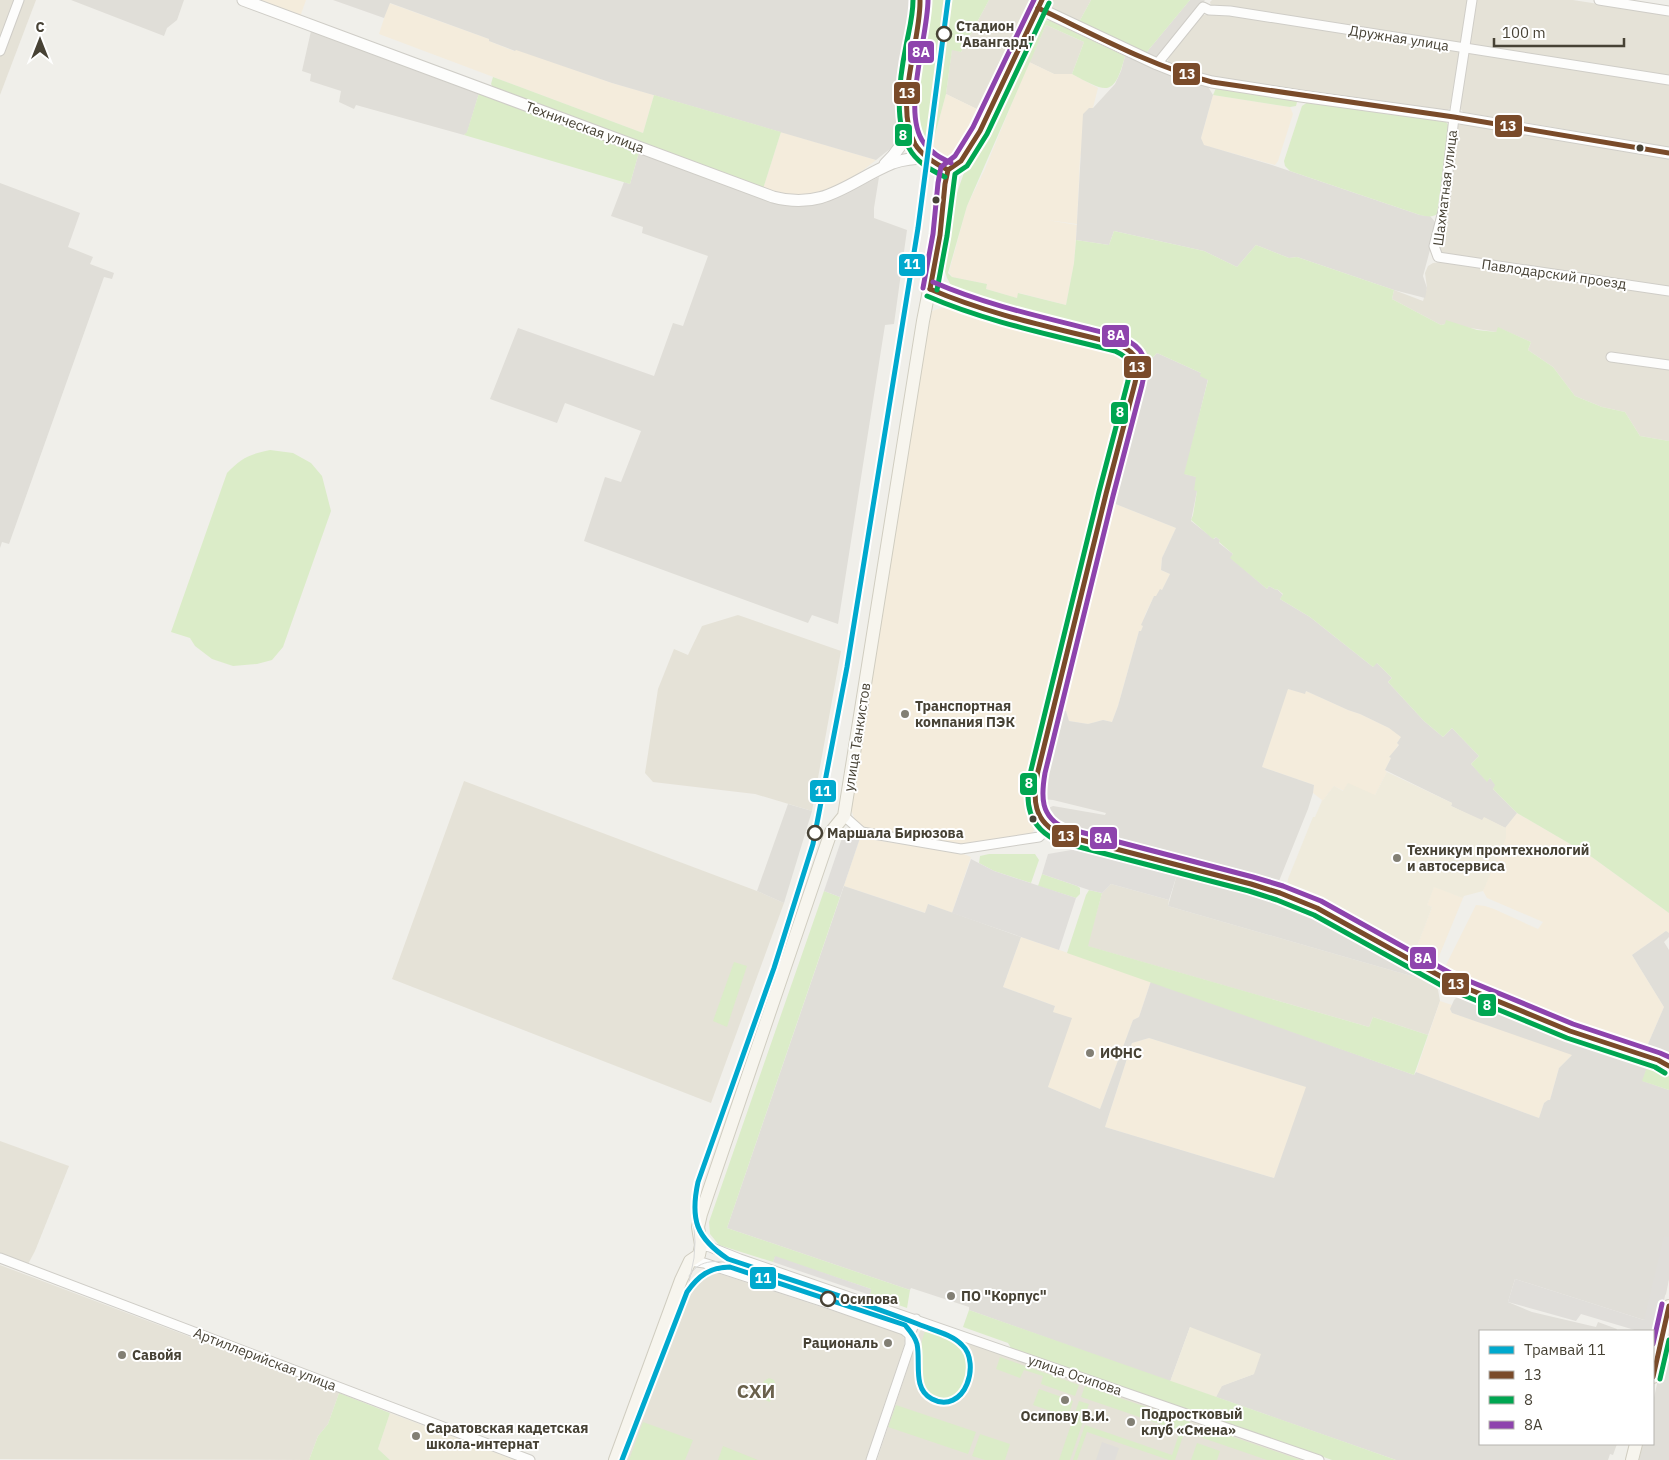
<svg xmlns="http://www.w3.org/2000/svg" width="1669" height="1460" font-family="'IBM Plex Sans',sans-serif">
  <rect width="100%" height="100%" fill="#f0efea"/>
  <g fill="#e5e2d7">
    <path d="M0,0h36l-36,95z"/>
    <path d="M989,0h48l-54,112 -37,-18 6,-45 9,3z"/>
    <path d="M1046,0h45l-12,22 -29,-14z"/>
    <path d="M1212,0h257l-8,41 -2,2 -243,-35 -5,-2 -1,-4z"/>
    <path d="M1477,0h96l96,15v62l-198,-32 -1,-5z"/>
    <path d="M1226,14l230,36 3,3 -9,55 -4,4 -232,-35 -47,-14 2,-6 27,-40 4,-2z"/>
    <path d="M1046,25l38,17 -12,32h-18l-25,-12z"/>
    <path d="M1469,52l200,30v65l-206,-35 -4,-5 7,-52z"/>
    <path d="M1461,124l208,33v130l-227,-33 -5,-7 20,-121z"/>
    <path d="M1440,262l229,34v145l-29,-5 -15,-24 -23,-5 -27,-11 -22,-29 -25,-17 3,-8 -32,-14 -3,4 -51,-8 -4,1 -49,-26 2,-9 29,11 4,-13 -2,-15 3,-7 5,-3z"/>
    <path d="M738,615l103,36 -29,160 -57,-17 -102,-12 -8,-9 13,-84 16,-40 14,6 14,-29z"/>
    <path d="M464,781l293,110 27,12 -73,200 -319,-124z"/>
    <path d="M1111,884l58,16 -1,6 264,76 6,8 2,11 -12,34 -55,-18 -4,10 -282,-81 15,-53z"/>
    <path d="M0,1141l69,25 -34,85 -7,13 -28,-11z"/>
    <path d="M0,1265l339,128 -11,31 -10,12 -9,24 -309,-1z"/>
    <path d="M714,1272l181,59 7,3 3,6 -2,13 -36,107h-241l60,-162 13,-19 7,-6z"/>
    <path d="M923,1329h6l378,131h-430l43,-129z"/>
  </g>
  <g fill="#f4ecdc">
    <path d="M253,0h53l-6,17z"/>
    <path d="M389,3l100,36v2l25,10 1,-2 97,34 42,12 -11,38 -264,-99z"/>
    <path d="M1029,62l25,12h18l26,14 -18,70 -3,66 -30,-4 30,5 -3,38 -8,42 -47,-12 -2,5 -31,-9 1,-5 -35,-7 -3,-5 18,-66 17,-35z"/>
    <path d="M946,94l37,18 -16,30 -13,13 -7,3 -17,-5z"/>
    <path d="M1213,95l77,12 3,7 -15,47 -3,4 -72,-20 -2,-7z"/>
    <path d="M781,132l95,28 -19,15 -27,15 -39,8 -28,-9z"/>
    <path d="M945,307l175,45 9,8 2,5v7l-103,414 1,31 5,9v4l-2,3 -60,13 -11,1 -99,-19 -7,-7 -4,-12 76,-487 5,-11z"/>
    <path d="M1108,501l68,27 -14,30 -1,12 9,4 -8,16 -6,7 -2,-1 -9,19 -2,11 -2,5h-2l-21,75 -6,16 -9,-2 -15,4 -19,-3 -3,-10 -10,-3z"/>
    <path d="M1287,689l18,4 1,-2 42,19 12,4 29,14 13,8 -5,7 2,1 -9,13 1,1 -6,12 2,2 -12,23 -31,-4 -10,-5 -13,17 1,-3 -9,-7 1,-8 -52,-18z"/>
    <path d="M1517,813l72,42 80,58v20l-3,-2 -34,24 32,52 -19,44 -61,-20 -141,-60 33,-66 9,1 9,3 44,20 5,-7 -56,-24 -4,-7 23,-63h-1z"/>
    <path d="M860,838l101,15 10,4 -19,56 -23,-9 -3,9 -82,-27 -4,11z"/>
    <path d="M1434,886l29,12 -28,68 -21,-12 18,-47 -5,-2z"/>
    <path d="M1021,937l130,44 -12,36 -6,3 -33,89 -52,-22 5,-75 2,-6 -52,-19z"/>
    <path d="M1440,1001l12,4 -2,4 2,4 121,41 -14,14 -9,32 -6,3 -5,15 -123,-46z"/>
    <path d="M1149,1038l158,49 -33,91 -169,-51 27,-84z"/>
  </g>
  <g fill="#e0ded8" fill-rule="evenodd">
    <path d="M71,0h113l-7,20 -10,8 -3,8z"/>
    <path d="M333,0h582l-12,119 -8,26 -19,15 -264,-77 -96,-33 -1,1 -26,-10v-2l-99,-36 -6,15z"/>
    <path d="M1190,0h15l-46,55 -5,2 -8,-4z"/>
    <path d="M311,31l168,62 -12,40 -3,2 -108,-30 -2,4 -15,-7 2,-11 -31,-10 1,-7 -9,-3z"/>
    <path d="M1125,56l55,21 27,8 6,10 -12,43 3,7 68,20 148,50 10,1 7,8 -14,52 4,12 -2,10 -31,-8 -97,-33 -8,1 -33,-13 -19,22 -33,-16 -90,-20 -5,14 -33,-5 7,-126 6,-6h4l22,-24 6,-13z"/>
    <path d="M639,152l151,54 26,-1 15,-5 48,-23 -5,31v10l33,12 -13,94 -9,1 -47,299 -26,-9 -4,8 -224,-82 21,-64 16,5 20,-51 -76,-28 -8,20 -67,-24 28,-71 136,48 19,-53 10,3 25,-70 -66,-23 1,-6 -32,-11 13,-34 6,2z"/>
    <path d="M0,183l80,30 -12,34 25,10 -3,7 24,9 -2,6 -8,-2 -95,267 -7,-2 -2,6z"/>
    <path d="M1157,353l44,20 7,6 -23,95 12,3v14l-6,30 23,18 2,-2 4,3 -1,3 14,11 -2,4 36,31 2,-3 7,4 1,-1 6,6 -3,4 30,18 63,50 3,-5 16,16 -4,4 36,39 19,16 9,-9 27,28 -8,8 16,17 3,-3 6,7 -3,4 24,24 -12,15 -21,-10 -2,3 -31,-15 1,-3 -67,-33 6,-12 -2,-1 10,-12 -2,-2 4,-6 -12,-9 -29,-14 -12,-4 -42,-19 -1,3 -17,-5 -26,78 52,18 -1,8 -5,16 -31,77 -214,-56 -11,-7 -6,-7 -2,-6 9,-4 52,9 1,-2 -53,-13 -12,-1 2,-24 13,-67 10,3 3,10 19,3 15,-4 9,2 6,-16 21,-75h2l2,-5 -2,-1 13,-29h2l4,-7 2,1 8,-16 -9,-4 1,-12 14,-30 -68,-27 35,-138 5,-1z"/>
    <path d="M788,804l24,7 -28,92 -27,-12z"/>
    <path d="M1178,871l63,16 49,16 25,11 72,38 36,20 9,10 -264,-76z"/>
    <path d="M844,886l81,27 3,-9 93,33 -18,50 52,19 -2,6 19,6 -24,69 52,22 33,-89 6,-3 12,-36 263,94 2,-3 123,46 5,-15 4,-3h2l9,-32 13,-13 -120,-42 -2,-4 4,-9 2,-2 6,-2 110,43 76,25 -5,17 26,9v189l-3,15 -22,26 -129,-41 -7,23 24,10 64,15 2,-5 19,7 -1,2h-136v113h137l-4,11 -3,-1 -2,6h-212l-180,-63 5,-11 33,-12 -64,-47 -20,55 -201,-72v-3l-58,-19 -1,2 -183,-62zM1149,1038l157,49 -32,91 -169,-51 27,-84z"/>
    <path d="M1666,931l3,2v4l-5,5 5,8v109l-24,-8 19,-44 -32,-52z"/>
    <path d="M1669,1330v130h-30l4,-16h10v-42z"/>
  </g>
  <g fill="#efebdc">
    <path d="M1387,772l65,31 -1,3 31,14 2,-3 22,11v10l-23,53 -19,5 -1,2 -29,-11 -7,18 5,2 -18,47 -95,-48 -29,-13 -3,-6 1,-8 25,-62h2l6,-14 13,-17 9,5 5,-8 27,12z"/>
    <path d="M1190,1327l71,27 -7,20 -32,12 -6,11 -46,-15z"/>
    <path d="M390,1413l125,47h-125l-12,-11z"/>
  </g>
  <g fill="#dbecc8">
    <path d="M925,0h64l-28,52 -9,-2 -6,44 -16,59c-27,-22 -10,-87 -6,-118 1,-12 1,-23 1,-35z"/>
    <path d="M1091,0h99l-44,53 -67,-31z"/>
    <path d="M1044,20l7,1 74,35c-11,43 -19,36 -53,18l12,-32 -38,-17 -79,181 -19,67 4,4 35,7 -1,5 31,9 1,-5 48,12 8,-42 2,-23 33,5 5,-14 90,20 33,16 19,-22 33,13 8,-1 97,33 -2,9 49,26 4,-1 1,-4 31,10 19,2 2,-5 33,15 -3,8 25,17 22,29 27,11 23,5 15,24 29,5v472l-80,-58 -72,-42 -24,-24 2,-4 -5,-7 -3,4 -16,-18 8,-8 -27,-28 -9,9 -19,-16 -36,-39 4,-4 -15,-15 -4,4 -63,-50 -30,-18 3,-5 -6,-5 -1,1 -7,-4 -2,3 -37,-31 3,-4 -14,-12 1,-2 -4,-3 -3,2 -22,-19 2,-5 4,-24 -3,-1 2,-13 -12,-3 24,-94 -8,-4 1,-3 -44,-20 -9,9 -5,1c-4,-13 -3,-16 -16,-24l-149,-37 -26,-15 -5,-9 -3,-10 1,-18 8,-46 12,-34 69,-145z"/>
    <path d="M493,77l150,56 11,-38 127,37 -18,57 -269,-100 -3,-5z"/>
    <path d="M1216,88l77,11 4,3 -1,4 -6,1 -77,-12z"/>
    <path d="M479,93l160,59 -9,32 -166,-49 3,-3z"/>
    <path d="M1308,102l138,20 3,4 -12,88c-5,4 -11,2 -17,1l-130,-44 -5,-5 -1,-5 18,-55z"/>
    <path d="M270,450l23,3 18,10 11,13 9,35 -48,136 -11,13 -15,4 -24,2 -21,-7 -17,-13 -5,-8 -19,-6 56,-159c14,-15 23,-19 43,-23z"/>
    <path d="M989,854h46l4,6 -8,23 -37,-12 -15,-8 1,-7z"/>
    <path d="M1042,874l35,12 3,2v6l-4,4 -38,-12z"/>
    <path d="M1089,890l13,3 -14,53 281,81 4,-10 55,18 -14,40 -347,-122 19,-58z"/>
    <path d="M824,891l16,6 -113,331 183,62 -3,18 -37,-13 1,-6 -96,-32 -2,5 -54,-17 -9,-11 -1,-12z"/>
    <path d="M734,962l13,4 -20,61 -14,-6z"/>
    <path d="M1648,1064l21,9v17l-27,-9z"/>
    <path d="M969,1310l427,150h-64l-321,-112 -3,-5 -45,-16z"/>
    <path d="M925,1331c12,4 27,7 36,16 3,3 5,9 6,14 8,37 -43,57 -47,12 -1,-15 0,-28 5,-42z"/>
    <path d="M1000,1357l79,28 -4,11 -34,-12 2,-8 -19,-6 -4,8 -24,-9z"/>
    <path d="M769,1378l5,2 2,5 -6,17 -12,-5 6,-16z"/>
    <path d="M1085,1386l105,36 -4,11 -105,-36z"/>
    <path d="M1039,1389l34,12 -5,16 -35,-12z"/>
    <path d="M339,1393l51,20 -12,36 12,11h-81l9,-24 10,-12z"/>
    <path d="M1079,1401l10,3 -19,56h-11z"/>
    <path d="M896,1405l80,27 -8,22 -80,-27z"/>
    <path d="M643,1422l50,18 -8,20h-56z"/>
    <path d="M1085,1425l87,30 7,-21 4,2 -8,24h-6l-82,-28 -10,28h-4z"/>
    <path d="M1201,1426l100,34h-34l-70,-24z"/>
    <path d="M980,1434l30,10 -5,16h-20l-13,-4z"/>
    <path d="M1197,1443l23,8 -3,9h-26z"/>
    <path d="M723,1446l35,14h-40z"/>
  </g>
  <g fill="#e0deda">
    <path d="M842,838h18l-20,59 -16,-6z"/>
    <path d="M1077,849l19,2 82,20 -9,29 -58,-16 -9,9 -13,-3 -47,-16 6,-20z"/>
    <path d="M971,859l23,12 82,27 -17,52 -107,-37z"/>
    <path d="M1664,1236l5,1v40l-13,61 -3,-1v-6h-15l-57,-17 -5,7 -68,-19 7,-23 129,41z"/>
    <path d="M775,1256l96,33 -1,6 -97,-33z"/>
    <path d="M1102,1442l17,6 -4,12h-19z"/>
  </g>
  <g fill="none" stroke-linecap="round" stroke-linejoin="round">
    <g stroke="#cfcdc7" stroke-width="11">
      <g id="minor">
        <path d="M1472,0l-18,117 -10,90 -10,39 4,11 231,34"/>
        <path d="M1599,0l70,11"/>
        <path d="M0,51l19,-51"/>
        <path d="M1157,64l46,-57 6,3 21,1 439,69"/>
        <path d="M1611,357l58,8"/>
        <path d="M844,816l18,16 99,17 78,-12 9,-9"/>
        <path d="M701,1245l9,2 30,12 579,201"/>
        <path d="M0,1258l530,202"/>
        <path d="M690,1261l14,2 123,40 77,27 6,5"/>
        <path d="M871,1460l39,-115v-10l6,-16"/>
      </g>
    </g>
    <g stroke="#cfcdc7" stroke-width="13">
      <g id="tertiary">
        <path d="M243,0l530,197c52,14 76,-16 120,-34 11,-4 23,-5 35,-5"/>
        <path d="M1038,8l119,56 25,10 30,8 89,14 153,21 215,36"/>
        <path d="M885,164c11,-10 19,-21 23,-36"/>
      </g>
    </g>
    <g stroke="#d0cdc0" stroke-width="14">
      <g id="secondary">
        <path d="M920,0c1,17 -4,33 -7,49 -4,27 -11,71 2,95 7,12 21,20 33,26"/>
        <path d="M930,289l30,13 27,9 131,33c22,9 22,17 17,39l-29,111 -68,277c-4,18 -6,43 10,56 4,4 10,6 14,8l189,49 29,9 37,15 132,73 121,50 88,29 11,6"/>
        <path d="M1653,1377l16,-71"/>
        <path d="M615,1460l66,-180 9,-19 9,-6 2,-10 -3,-18 3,-13 121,-356 9,-26 13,-16 79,-495 17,-86 5,-51 3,-14 13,-9 19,-30 62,-131"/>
        <path d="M1632,1460l4,-16"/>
      </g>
    </g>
    <use href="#minor" stroke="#fdfdfc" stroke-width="9"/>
    <use href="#tertiary" stroke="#fdfdfc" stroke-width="11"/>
    <use href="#secondary" stroke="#f7f5ee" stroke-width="12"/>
    <g stroke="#d9d9d8" stroke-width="1">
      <path d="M689,1276c11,-19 31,-15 49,-12"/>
      <path d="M687,1292l7,-34 1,-16 -2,-29"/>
    </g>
    <g stroke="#fff" stroke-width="9">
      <g id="bus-1">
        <path d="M920,0c1,43 -27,104 -5,144 7,12 21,20 33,26"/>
        <path d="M1038,8c57,27 113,58 174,74l242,35 215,36"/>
        <path d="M930,289c60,26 125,39 188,55 21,10 22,18 17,39l-29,111 -68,277c-6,28 -5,51 24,64l189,49 29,9 37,15 132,73 121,50 88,29 11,6"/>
        <path d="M930,289l10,-54 5,-51 3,-14 13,-9 19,-30 62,-131"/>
        <path d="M1653,1377l16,-71"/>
      </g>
    </g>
    <g stroke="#fff" stroke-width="9">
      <g id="bus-2">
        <path d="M913,0c0,16 -4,30 -7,46 -6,29 -13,75 3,102 7,14 22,22 36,29"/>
        <path d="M937,290l10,-54 8,-62 12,-8 20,-32 62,-131"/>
        <path d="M927,296c60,26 125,39 188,55 17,8 16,13 13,30l-29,111 -68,278c-7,32 -4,58 29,72l189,49 28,9 37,15 132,73 121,50 88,29 10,6"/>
        <path d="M1660,1379l9,-39"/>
      </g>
    </g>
    <g stroke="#fff" stroke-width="9">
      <g id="bus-3">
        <path d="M928,0c0,37 -27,113 -4,143 7,10 17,15 27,20"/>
        <path d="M933,282c60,26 124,38 188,55 24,11 27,22 21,48l-29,111 -68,277c-4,23 -5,44 20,55l188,49 30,9 38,15 131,73 121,50 87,29 9,4"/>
        <path d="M923,288l10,-54 5,-51 3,-16 14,-11 18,-29 61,-127"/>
        <path d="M1653,1344l9,-40"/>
      </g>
    </g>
    <use href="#bus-1" stroke="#7a4b2a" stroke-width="5"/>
    <use href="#bus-2" stroke="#00a651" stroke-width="5"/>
    <use href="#bus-3" stroke="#8e44ad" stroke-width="5"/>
    <g stroke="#fff" stroke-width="9">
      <path id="tram-1" d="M622,1460l65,-168c11,-16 23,-25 43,-25l175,58c5,6 10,11 12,19 4,18 -5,45 15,55 15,8 29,0 35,-15 5,-12 5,-30 -5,-39 -10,-11 -30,-15 -44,-21 -62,-24 -127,-44 -190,-65 -32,-21 -38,-40 -30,-77l76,-214 39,-124 34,-177 71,-439 30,-228"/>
    </g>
    <use href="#tram-1" stroke="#00a9ce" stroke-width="5"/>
  </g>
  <g fill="#fff" stroke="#474235" stroke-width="2.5">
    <circle cx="944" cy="34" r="7"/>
    <circle cx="815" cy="833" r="7"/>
    <circle cx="828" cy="1299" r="7"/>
  </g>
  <g fill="#474235" stroke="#fff" stroke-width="2">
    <circle cx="1640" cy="148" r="4.5"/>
    <circle cx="936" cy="200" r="4.5"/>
    <circle cx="1033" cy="819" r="4.5"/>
  </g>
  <g fill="#827f74" stroke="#fff" stroke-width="2">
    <circle cx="905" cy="714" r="5"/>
    <circle cx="1397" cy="858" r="5"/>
    <circle cx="1090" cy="1053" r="5"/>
    <circle cx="951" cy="1296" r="5"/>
    <circle cx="888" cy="1343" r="5"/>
    <circle cx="122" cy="1355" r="5"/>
    <circle cx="1065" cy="1400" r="5"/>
    <circle cx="1131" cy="1422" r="5"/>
    <circle cx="416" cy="1436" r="5"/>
  </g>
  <g text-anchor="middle" stroke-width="4" stroke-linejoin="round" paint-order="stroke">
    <g font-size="14" font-weight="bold" fill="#474235" stroke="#fff" text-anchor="start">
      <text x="956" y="31">Стадион<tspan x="956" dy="16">"Авангард"</tspan></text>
      <text x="827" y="838">Маршала Бирюзова</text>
      <text x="840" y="1304">Осипова</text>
    </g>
    <g font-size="14" fill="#474235" stroke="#fff">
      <text transform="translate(1399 38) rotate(9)" y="5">Дружная улица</text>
      <text transform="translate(585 127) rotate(20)" y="5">Техническая улица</text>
      <text transform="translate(1445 188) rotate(-83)" y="5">Шахматная улица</text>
      <text transform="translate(1554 274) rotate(8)" y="5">Павлодарский проезд</text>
      <text transform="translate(857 737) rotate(-81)" y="5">улица Танкистов</text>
      <text transform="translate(265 1359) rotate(21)" y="5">Артиллерийская улица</text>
      <text transform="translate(1075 1375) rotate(19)" y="5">улица Осипова</text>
    </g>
    <g font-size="14" font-weight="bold" fill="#474235" stroke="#fff" text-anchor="start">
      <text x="915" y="711">Транспортная<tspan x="915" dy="16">компания ПЭК</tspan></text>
      <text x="1407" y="855">Техникум промтехнологий<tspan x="1407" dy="16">и автосервиса</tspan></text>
      <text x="1100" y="1058">ИФНС</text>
      <text x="961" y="1301">ПО "Корпус"</text>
      <text x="878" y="1348" text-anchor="end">Рациональ</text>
      <text x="132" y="1360">Савойя</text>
      <text x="1141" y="1419">Подростковый<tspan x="1141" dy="16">клуб «Смена»</tspan></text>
      <text x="1065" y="1421" text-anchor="middle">Осипову В.И.</text>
      <text x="426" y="1433">Саратовская кадетская<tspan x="426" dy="16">школа-интернат</tspan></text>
    </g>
    <g font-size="19" font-weight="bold" fill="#6a614c" stroke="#fff">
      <text x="756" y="1398">СХИ</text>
    </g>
  </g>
  <g stroke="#fff" stroke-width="2">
    <rect x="907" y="40" width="28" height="24" rx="5" fill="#8e44ad"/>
    <rect x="1172" y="62" width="29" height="24" rx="5" fill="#7a4b2a"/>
    <rect x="893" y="81" width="28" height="24" rx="5" fill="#7a4b2a"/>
    <rect x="1494" y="114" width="29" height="24" rx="5" fill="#7a4b2a"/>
    <rect x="894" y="123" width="19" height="24" rx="5" fill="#00a651"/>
    <rect x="898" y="253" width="28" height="24" rx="5" fill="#00a9ce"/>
    <rect x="1101" y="324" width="29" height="24" rx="5" fill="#8e44ad"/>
    <rect x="1123" y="355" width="29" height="24" rx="5" fill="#7a4b2a"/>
    <rect x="1110" y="401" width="19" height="24" rx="5" fill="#00a651"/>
    <rect x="1019" y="772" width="19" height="24" rx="5" fill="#00a651"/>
    <rect x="809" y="779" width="28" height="24" rx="5" fill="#00a9ce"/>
    <rect x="1051" y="824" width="29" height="24" rx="5" fill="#7a4b2a"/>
    <rect x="1089" y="826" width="29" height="24" rx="5" fill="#8e44ad"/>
    <rect x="1409" y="946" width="28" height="24" rx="5" fill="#8e44ad"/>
    <rect x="1441" y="972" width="29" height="24" rx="5" fill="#7a4b2a"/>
    <rect x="1477" y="993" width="20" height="24" rx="5" fill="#00a651"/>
    <rect x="749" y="1266" width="28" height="24" rx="5" fill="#00a9ce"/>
  </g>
  <g font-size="14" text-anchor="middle" font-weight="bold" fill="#fff">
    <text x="921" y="57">8А</text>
    <text x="1187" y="79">13</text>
    <text x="907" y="98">13</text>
    <text x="1508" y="131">13</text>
    <text x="903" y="140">8</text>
    <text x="912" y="269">11</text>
    <text x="1116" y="340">8А</text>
    <text x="1137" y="372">13</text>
    <text x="1120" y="417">8</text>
    <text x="1029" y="788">8</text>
    <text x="823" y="796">11</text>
    <text x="1066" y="841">13</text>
    <text x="1103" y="843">8А</text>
    <text x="1423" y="963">8А</text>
    <text x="1456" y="989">13</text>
    <text x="1487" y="1010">8</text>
    <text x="763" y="1283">11</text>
  </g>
  <rect x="1479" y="1330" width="175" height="115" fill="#ffffff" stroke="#b5b3ae"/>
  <rect x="1489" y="1346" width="25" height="8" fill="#00a9ce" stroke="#b5b3ae"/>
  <text x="1524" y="1355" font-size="15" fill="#474235">Трамвай 11</text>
  <rect x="1489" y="1371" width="25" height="8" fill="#7a4b2a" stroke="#b5b3ae"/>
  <text x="1524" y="1380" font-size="15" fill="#474235">13</text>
  <rect x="1489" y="1396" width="25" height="8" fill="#00a651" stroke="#b5b3ae"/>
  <text x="1524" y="1405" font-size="15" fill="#474235">8</text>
  <rect x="1489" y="1421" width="25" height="8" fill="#8e44ad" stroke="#b5b3ae"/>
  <text x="1524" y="1430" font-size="15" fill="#474235">8А</text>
  <g transform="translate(40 40)" stroke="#ffffff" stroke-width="4" paint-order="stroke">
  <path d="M0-4L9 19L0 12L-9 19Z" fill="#474235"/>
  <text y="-8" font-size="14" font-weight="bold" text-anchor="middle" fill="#474235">С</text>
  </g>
  <path d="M1494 38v8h130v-8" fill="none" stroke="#474235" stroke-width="2.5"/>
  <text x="1502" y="38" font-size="15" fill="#474235" stroke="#ffffff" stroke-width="4" paint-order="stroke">100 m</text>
</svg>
